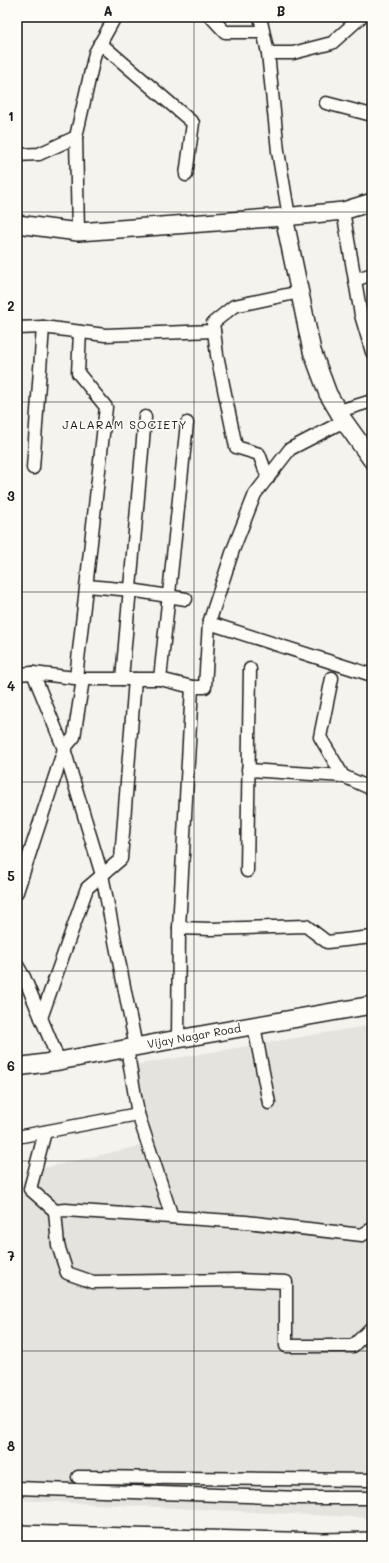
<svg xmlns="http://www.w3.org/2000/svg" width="389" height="1563" font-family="Mali,sans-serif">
  <rect width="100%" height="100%" fill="#f4f3ee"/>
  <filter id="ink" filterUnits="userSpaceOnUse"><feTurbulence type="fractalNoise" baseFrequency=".025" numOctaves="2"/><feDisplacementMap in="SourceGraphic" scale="8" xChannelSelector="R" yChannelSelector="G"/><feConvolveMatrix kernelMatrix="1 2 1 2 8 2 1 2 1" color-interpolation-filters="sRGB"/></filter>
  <g filter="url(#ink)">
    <path fill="#e4e3de" d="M372,1025v493l-355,-18v-312l14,-17 113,-26 -9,-80z"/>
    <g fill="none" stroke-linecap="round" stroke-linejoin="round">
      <g stroke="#1c1c1c" stroke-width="15">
        <g id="street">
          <path d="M211,17l14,15h38"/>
          <path d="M260,17l8,36 10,98 11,66"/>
          <path d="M100,43l93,80 -7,52"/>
          <path d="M268,53h25l39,-10 29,-26"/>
          <path d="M326,103l46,12"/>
          <path d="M17,155l22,-1 37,-17"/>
          <path d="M343,211l18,104 11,37"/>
          <path d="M78,232l-2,-95 19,-84 20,-36"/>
          <path d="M355,280l17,-6"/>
          <path d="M17,328l26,-1 62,8 109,-4"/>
          <path d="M339,411l33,-10"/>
          <path d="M33,468l10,-141"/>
          <path d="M268,478l-9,-24 -23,-7 -19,-92 -4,-32 21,-17 66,-14"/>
          <path d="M87,586l44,4 55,9"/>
          <path d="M209,623l163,52"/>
          <path d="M33,673l31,76 38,126 34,172"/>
          <path d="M17,674l16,-1 50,6h77l32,8h13l4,-64 24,-73 22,-56 35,-45 54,-28"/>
          <path d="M76,678l30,-271 -28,-34 2,-41"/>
          <path d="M122,679l23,-262"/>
          <path d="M160,679l27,-256"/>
          <path d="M248,770l95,6 -23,-39 12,-59"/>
          <path d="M343,776l29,13"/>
          <path d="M247,871l3,-202"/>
          <path d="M17,892l47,-143 10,-12 9,-58"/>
          <path d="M179,928l32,1 95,-3 21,16 45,-5"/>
          <path d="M17,965l7,12 35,84"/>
          <path d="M41,1018l46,-130 34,-29 14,-180"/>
          <path d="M254,1026l15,77"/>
          <path d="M178,1039l1,-111 13,-241"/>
          <path d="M127,1048l11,66 34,103"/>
          <path d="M45,1132l-15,57 25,22"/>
          <path d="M17,1137l121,-23"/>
          <path d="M372,1229l-10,6 -116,-13 -181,-12 -10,1 3,34 9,28 26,9 145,-2 48,2v64h67l19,-19"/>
          <path d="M78,1477l294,3"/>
          <path d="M17,1488l284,10h71"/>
        </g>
      </g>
      <g stroke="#1c1c1c" stroke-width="20">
        <g id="secondary">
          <path d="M284,217l28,134 16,43 16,27 28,39"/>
          <path d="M17,224l61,8 206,-15 59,-6 29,-9"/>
          <path d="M17,1067l42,-6 119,-22 194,-34"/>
        </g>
      </g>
      <g stroke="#1c1c1c" stroke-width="22">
        <path id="primary" d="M17,1535l306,8 49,-1"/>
      </g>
      <use href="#street" stroke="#fdfcf7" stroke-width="12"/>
      <use href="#secondary" stroke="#fdfcf7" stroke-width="17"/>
      <use href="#primary" stroke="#fdfcf7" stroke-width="19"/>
    </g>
  </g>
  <path fill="none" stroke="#1c1c1c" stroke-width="1" stroke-opacity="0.55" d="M194,17v1529M17,212h355M17,402h355M17,592h355M17,782h355M17,971h355M17,1161h355M17,1351h355"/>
  <g text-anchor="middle" stroke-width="3" stroke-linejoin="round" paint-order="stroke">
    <g font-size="11" fill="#1c1c1c" stroke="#fdfcf7">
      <text transform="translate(194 1036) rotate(-10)" y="4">Vijay Nagar Road</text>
    </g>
    <g font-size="12" letter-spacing="1" fill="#1c1c1c" stroke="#fdfcf7">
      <text x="125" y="429">JALARAM SOCIETY</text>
    </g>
  </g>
  <rect width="389" height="1563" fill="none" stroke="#fdfcf7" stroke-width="44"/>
  <rect x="22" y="22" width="345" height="1519" fill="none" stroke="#1c1c1c" stroke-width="1.5"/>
  <g font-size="13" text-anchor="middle" font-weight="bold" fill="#1c1c1c">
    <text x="108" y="16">A</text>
    <text x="281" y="16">B</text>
    <text x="11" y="121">1</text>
    <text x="11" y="311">2</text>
    <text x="11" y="501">3</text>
    <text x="11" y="691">4</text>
    <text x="11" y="881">5</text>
    <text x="11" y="1071">6</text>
    <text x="11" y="1261">7</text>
    <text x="11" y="1451">8</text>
  </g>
</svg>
